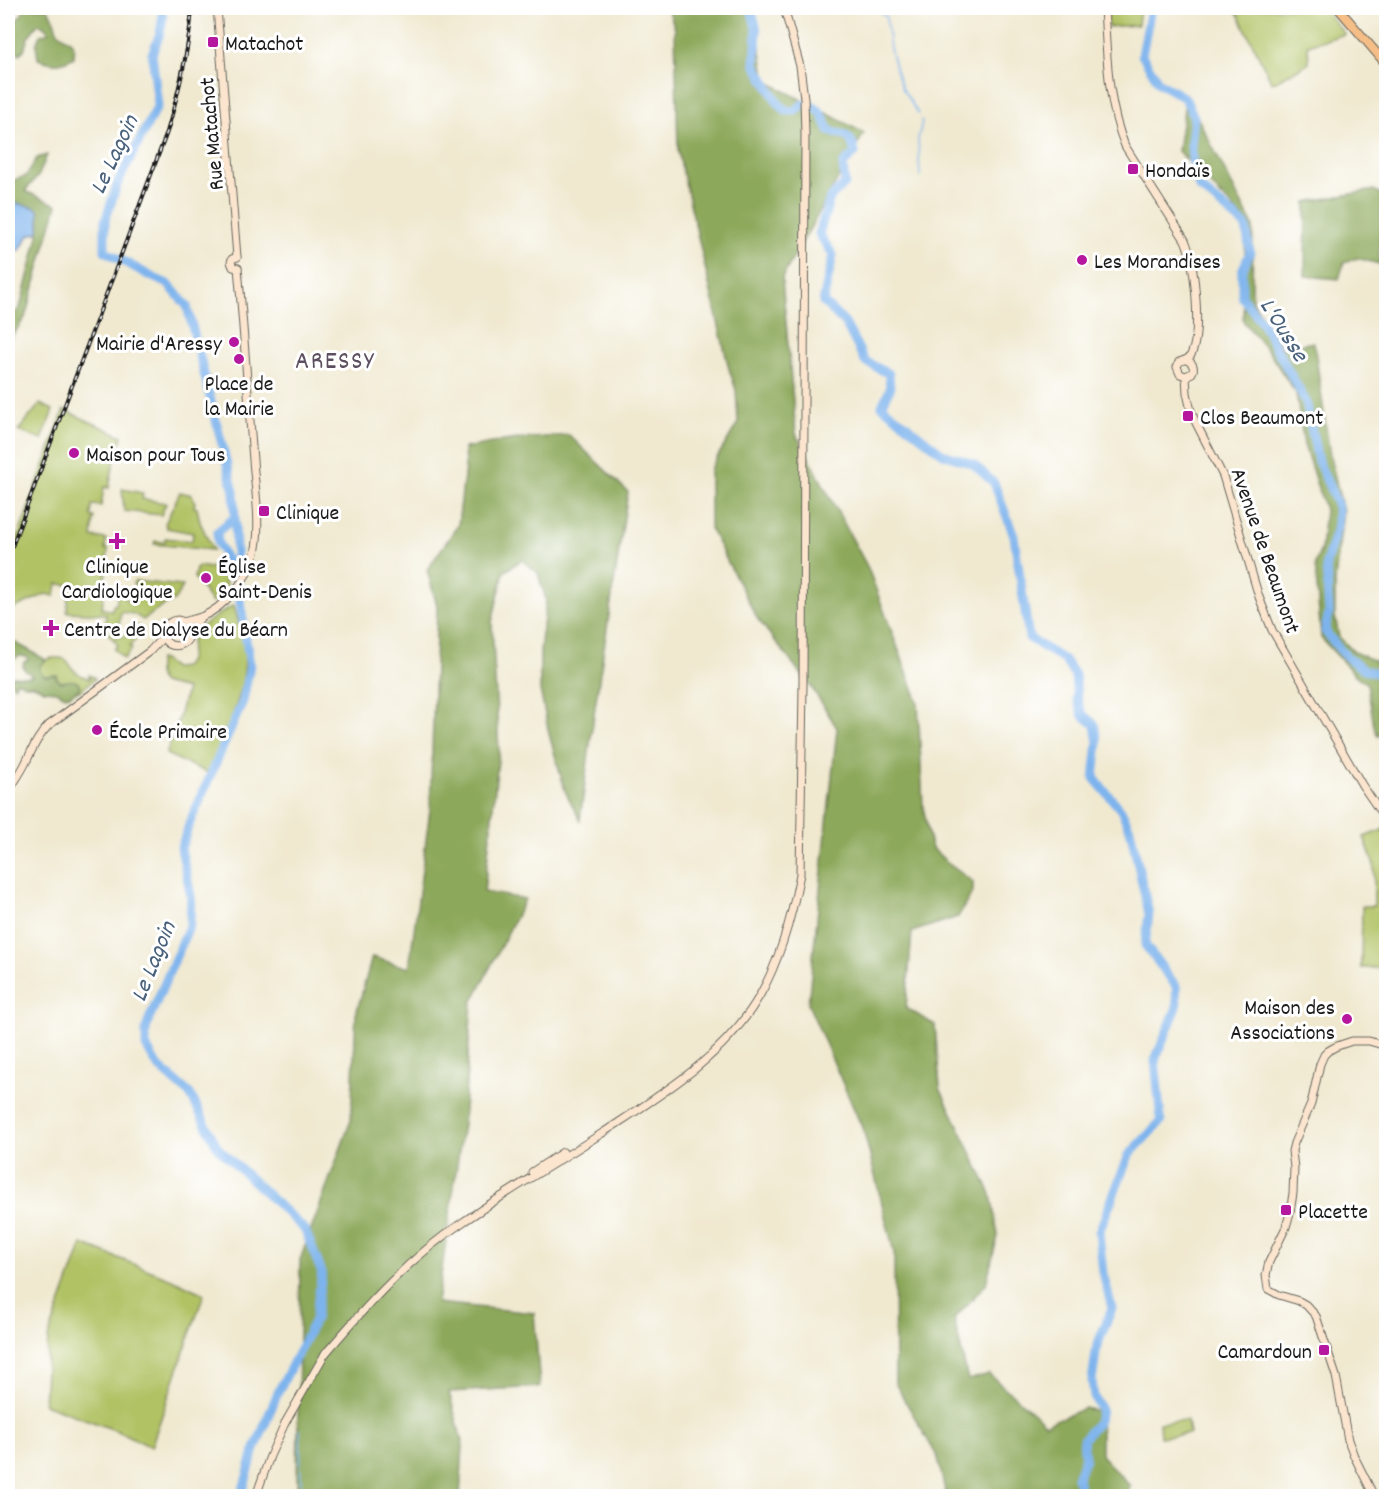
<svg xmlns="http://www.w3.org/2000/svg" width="1394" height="1504" font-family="Dekko,sans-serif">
  <rect width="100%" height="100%" fill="#fff"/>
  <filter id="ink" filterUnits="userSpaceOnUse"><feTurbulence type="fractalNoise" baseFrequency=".0167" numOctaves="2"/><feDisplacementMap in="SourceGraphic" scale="12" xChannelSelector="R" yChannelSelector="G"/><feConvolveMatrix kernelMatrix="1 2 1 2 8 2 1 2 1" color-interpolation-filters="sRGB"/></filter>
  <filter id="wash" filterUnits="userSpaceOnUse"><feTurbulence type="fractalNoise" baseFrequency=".008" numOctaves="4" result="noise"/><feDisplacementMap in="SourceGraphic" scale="24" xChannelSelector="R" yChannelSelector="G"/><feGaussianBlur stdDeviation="1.35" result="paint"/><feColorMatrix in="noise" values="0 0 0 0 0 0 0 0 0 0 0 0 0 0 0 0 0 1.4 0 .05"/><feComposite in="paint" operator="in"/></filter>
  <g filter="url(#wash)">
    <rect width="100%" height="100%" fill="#f0e9d0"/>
    <g fill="#b1c265" stroke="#666f40" stroke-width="1.5">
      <path d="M1107,8h33l-2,17 -30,2z"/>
      <path d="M1235,8h88l22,26 -37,11 1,18 -37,20z"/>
      <path d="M40,404l13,6 -11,30 -24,-9z"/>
      <path d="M64,410l58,26 -9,31 -4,21 -5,-1 -3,19 -9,-1 -1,11 3,1 -2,20 14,2 -1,10h3l-6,60 10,1 1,-5h3l2,-14 2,-2 2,1v5l6,6 8,-1 3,-8 -1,-5 -5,-3 2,-3 48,5 -9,15 -11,5 -20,14 -9,-6 -13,-2 -4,26 9,-3 9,-9h3l-8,8 2,3 10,-8 1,2 -13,15 2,3 -8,10 -10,-10 4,-4 -13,-15 1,-16 -39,-2 2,-27 -12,-1 -2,12 -9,-2 -34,15 -4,16v-61z"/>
      <path d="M122,489l21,4 -1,6 24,4 -5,12 -37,-4z"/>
      <path d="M180,492l12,3 3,6 -1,6 3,1 3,14 13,28 -59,-6 1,-3 10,1v-4l27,3 1,-8 -27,-5v-3l-1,-1z"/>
      <path d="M222,563l5,28 -15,12 -18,-26 2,-8 4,-3 9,2z"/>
      <path d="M234,605c4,18 13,40 11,59 -3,38 -22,74 -37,109l-42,-19 12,-34 9,-31 -25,-6c-5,-6 -5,-17 -3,-24l4,1 11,8 10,-1c11,-10 3,-23 11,-35 2,-4 32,-23 39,-27z"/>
      <path d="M52,658c21,-1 12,4 24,14 4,3 9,5 13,7v-4l6,3v1l-15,12 -5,1 4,-3 1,-3 -4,-5 -15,1 -5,-5 1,-2 -12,1 -5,-3 -1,-6 7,-7z"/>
      <path d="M1385,829l1,2v137h-25l1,-62h12v-41l-10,-28z"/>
      <path d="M82,1244l90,35 32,15 -53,153 -31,-15 -76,-28 4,-66z"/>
      <path d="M1187,1420l2,14 -29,3 -1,-14z"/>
    </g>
    <g fill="#8ca85a" stroke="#54623b" stroke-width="1.5">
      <path d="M24,8h24c1,5 4,7 6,13 2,2 1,6 3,9 5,11 19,5 17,27 -16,9 -20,7 -36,2 -1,-11 -4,-13 2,-24l9,-3 -5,-6 -6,-2 -10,13 -4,13 -5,4 -5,-5 -6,-2v-25l6,1 9,-10z"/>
      <path d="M668,8h85l13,73 98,52 -82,145 14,156 72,134 50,134 5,104 8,41 18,17 24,18v9l-15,26 -46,15 -6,76 29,17 5,63 51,106 7,41 -12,49 -32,35 14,61 21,-6 57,50 39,-16 16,4v43l29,31 -3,10h-181l-8,-38 -43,-75 -1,-131 -30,-120 -56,-128 29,-276 -25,-40 -55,-70 -47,-90v-59l28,-46 -2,-33 -7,-21 -51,-217 -3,-123z"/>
      <path d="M1186,95l67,131 -1,74 30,48 32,-6 16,114 13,55 -8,69v36l4,21 15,15 23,10 9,-1v22l-9,7 9,39 -8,7 -4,-9 -7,-43 -11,-8 -35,-38 -6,-75 6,-14 4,-39 -21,-65 -8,-52 -28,-42 -25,-30 3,-100 -68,-70z"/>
      <path d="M47,155l-8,20 -14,16 32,14 -32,113 -17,24v-23l12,-11 19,-76v-20l-22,-9 -9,7v-28l18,-6 11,-18z"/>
      <path d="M1374,190l8,5 -3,69 -22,-6 -13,5 -5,16 -34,-3 1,-74z"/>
      <path d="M569,435l59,57 -33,215 -15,113 -15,-29 -16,-57 -9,-44v-39l6,-51 -8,-27 -16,-13 -18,12 -12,50 7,129 -15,141 41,7 -53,104 -9,121 -26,179 97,10 6,74 -91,5 14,53 -3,51h-163l3,-236 51,-140 5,-106 16,-57 37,11 21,-159 7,-203 -10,-36 31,-45 7,-58 -1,-19 45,-8z"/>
      <path d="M10,640c12,6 24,13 36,20l-7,7 2,6 4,3 12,-1 -1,3 5,4c8,-1 13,-4 19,3l-1,4 -9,6 -5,1 -8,-5 -13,-1 -10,-5h-9l-8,-4 -3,5 -5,-5 3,-5 17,1 3,-1c-4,-5 -11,-5 -8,-14l4,-2 -1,-3 -8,-1 -6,4 -5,-3v-16z"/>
    </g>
    <path fill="#7eb4ed" stroke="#4d6884" stroke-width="1.5" d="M16,203l20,5 3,4v20l-10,3 -10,17 -8,-5 -3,1v-38z"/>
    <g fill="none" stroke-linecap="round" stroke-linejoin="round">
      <g stroke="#7eb4ed" stroke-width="1.5">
        <path d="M876,8l10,9 4,31 5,19 7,21 16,26"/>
        <path d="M920,176l-2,-37 4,-17 -1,-2"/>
        <path d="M300,1429l1,67"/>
      </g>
      <g stroke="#7eb4ed" stroke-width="9">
        <path d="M160,8l3,8 -3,17 -8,21 6,51 -40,77 -13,39v30l47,26 16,7 19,22 47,186 3,89 13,84 -7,36 -53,121 -9,26 10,48 -1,28 -40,93 -4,12v17l11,19 33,29 28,54 87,82 17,43 -7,47 -37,72 -23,57 -14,47"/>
        <path d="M751,8l6,22 -2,34 23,39 8,8h9l8,-7c18,2 20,12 26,27 17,4 22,3 26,22l-12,11 2,20 -15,14 -11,36 14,21 -10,47 22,21 20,38 24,13 1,15 -8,17 61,48 30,10 21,19 20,53 15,102 35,22 11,15 2,23 5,16 13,11 3,17 -4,36 27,32 9,19 19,85 -4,31 31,41 1,21 -22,53 6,61 -32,34 -30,77 4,42 9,34 -15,38 -5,35 2,16 7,13 -3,12 -15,17 2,19 -8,20 4,18"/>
        <path d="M1151,8l-9,47 17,28 26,15 9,19 -3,27 2,26 6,17 47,39 4,26 -8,19v26l19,24 45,81 12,59 20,45 -1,21 -11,36 3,49 -4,19c15,20 34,44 61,43"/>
        <path d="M234,518l-17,14 1,11 18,35"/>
      </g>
    </g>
  </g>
  <g filter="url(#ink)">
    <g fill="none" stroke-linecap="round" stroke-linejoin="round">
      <g stroke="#66645b" stroke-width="9">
        <g id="secondary">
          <path d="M217,8l20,249"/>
          <path d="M1104,8c3,47 3,94 21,138l60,94c10,23 17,92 6,115 -3,5 -7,5 -12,7l-2,5 3,7 6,2"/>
          <path d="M237,257l-5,2 -1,3 2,5 5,1"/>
          <path d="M1186,376l1,17 4,18 5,12 27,53 36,121 13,33 90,155 24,35"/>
          <path d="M1186,376l6,-3c3,-5 1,-10 -5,-13"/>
          <path d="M183,622c6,-2 12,-3 18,-5 23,-9 46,-37 53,-60 8,-27 1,-68 -1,-97 -5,-64 -9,-128 -15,-192"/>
          <path d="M190,633c-8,-29 -40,-2 -21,11 7,4 17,1 20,-7 0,-1 0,-3 1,-4 2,-6 8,-11 11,-16"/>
          <path d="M8,792c6,-10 13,-19 18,-30 7,-14 12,-26 23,-37l101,-74 14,-15"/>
          <path d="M532,1172l31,-20"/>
          <path d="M325,1354c42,-49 84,-96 138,-132 45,-31 92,-59 138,-88 58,-38 124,-77 159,-139 21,-37 32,-79 40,-121l3,-188 2,-552 -1,-36 -4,-32 -16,-58"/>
          <path d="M256,1496l14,-40 15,-33 41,-71"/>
          <path d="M1374,1496l-20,-40 -6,-16 -12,-64 -20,-60 -10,-11 -7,-4 -20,-6 -11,-6 -2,-14 3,-13 17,-35 4,-14 3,-20 1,-25 -2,-17 2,-8 17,-39 9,-40 4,-9 4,-4 7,-4 8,-3 9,-3h17l17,5"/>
        </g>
      </g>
      <g stroke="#66645b" stroke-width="10">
        <path id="primary" d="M1338,8l48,56"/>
      </g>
      <use href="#secondary" stroke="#fbe5cf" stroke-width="7"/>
      <use href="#primary" stroke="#f6be87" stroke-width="8"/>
      <g stroke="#1c1c1c" stroke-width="4">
        <path id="rail" d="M8,557l159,-425c12,-41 22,-82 25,-124"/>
      </g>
      <use href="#rail" stroke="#fff" stroke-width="1.5" stroke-dasharray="4.5" stroke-linecap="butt"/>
    </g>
  </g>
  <g fill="#b5179e" stroke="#fff" stroke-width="2">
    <rect x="207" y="36" width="12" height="12" rx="3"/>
    <rect x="1127" y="163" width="12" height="12" rx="3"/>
    <circle cx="1082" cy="260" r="6"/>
    <circle cx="234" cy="342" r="6"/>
    <circle cx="239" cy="359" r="6"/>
    <rect x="1182" y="410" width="12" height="12" rx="3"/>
    <circle cx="74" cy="453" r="6"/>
    <rect x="258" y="505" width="12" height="12" rx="3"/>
    <path d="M114 532h6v6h6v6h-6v6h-6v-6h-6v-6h6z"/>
    <circle cx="206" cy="578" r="6"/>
    <path d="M48 619h6v6h6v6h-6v6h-6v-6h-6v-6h6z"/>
    <circle cx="97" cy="730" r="6"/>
    <circle cx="1347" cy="1019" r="6"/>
    <rect x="1280" y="1204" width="12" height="12" rx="3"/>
    <rect x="1318" y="1344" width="12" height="12" rx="3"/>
  </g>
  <g text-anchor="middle" stroke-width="6" stroke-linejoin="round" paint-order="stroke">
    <g font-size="22" fill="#1c1c1c" stroke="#fff" text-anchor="start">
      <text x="225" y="50">Matachot</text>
      <text x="1145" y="177">Hondaïs</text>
      <text x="1094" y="268">Les Morandises</text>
      <text x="222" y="350" text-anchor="end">Mairie d'Aressy</text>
      <text x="239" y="390" text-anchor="middle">Place de<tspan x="239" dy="25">la Mairie</tspan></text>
      <text x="1200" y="424">Clos Beaumont</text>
      <text x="86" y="461">Maison pour Tous</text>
      <text x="276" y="519">Clinique</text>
      <text x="117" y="573" text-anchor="middle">Clinique<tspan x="117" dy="25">Cardiologique</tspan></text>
      <text x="218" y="573">Église<tspan x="218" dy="25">Saint-Denis</tspan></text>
      <text x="64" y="636">Centre de Dialyse du Béarn</text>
      <text x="109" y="738">École Primaire</text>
      <text x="1335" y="1014" text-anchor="end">Maison des<tspan x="1335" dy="25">Associations</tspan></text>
      <text x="1298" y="1218">Placette</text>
      <text x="1312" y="1358" text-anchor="end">Camardoun</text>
    </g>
    <g font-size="22" fill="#1c1c1c" stroke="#fff">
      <text transform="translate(210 134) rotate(-95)" y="8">Rue Matachot</text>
      <text transform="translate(1267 550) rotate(71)" y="8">Avenue de Beaumont</text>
    </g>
    <g font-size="24" font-style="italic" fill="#48607a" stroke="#fff">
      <text transform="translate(113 154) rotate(-65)" y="8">Le Lagoin</text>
      <text transform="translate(1285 329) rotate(58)" y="8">L'Ousse</text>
      <text transform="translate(152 961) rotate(-68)" y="8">Le Lagoin</text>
    </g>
    <g font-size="26" letter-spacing="1.5" fill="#5c5060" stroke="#fff">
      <text x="335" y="368">ARESSY</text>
    </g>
  </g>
  <rect width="1394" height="1504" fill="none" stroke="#fff" stroke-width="30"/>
</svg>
